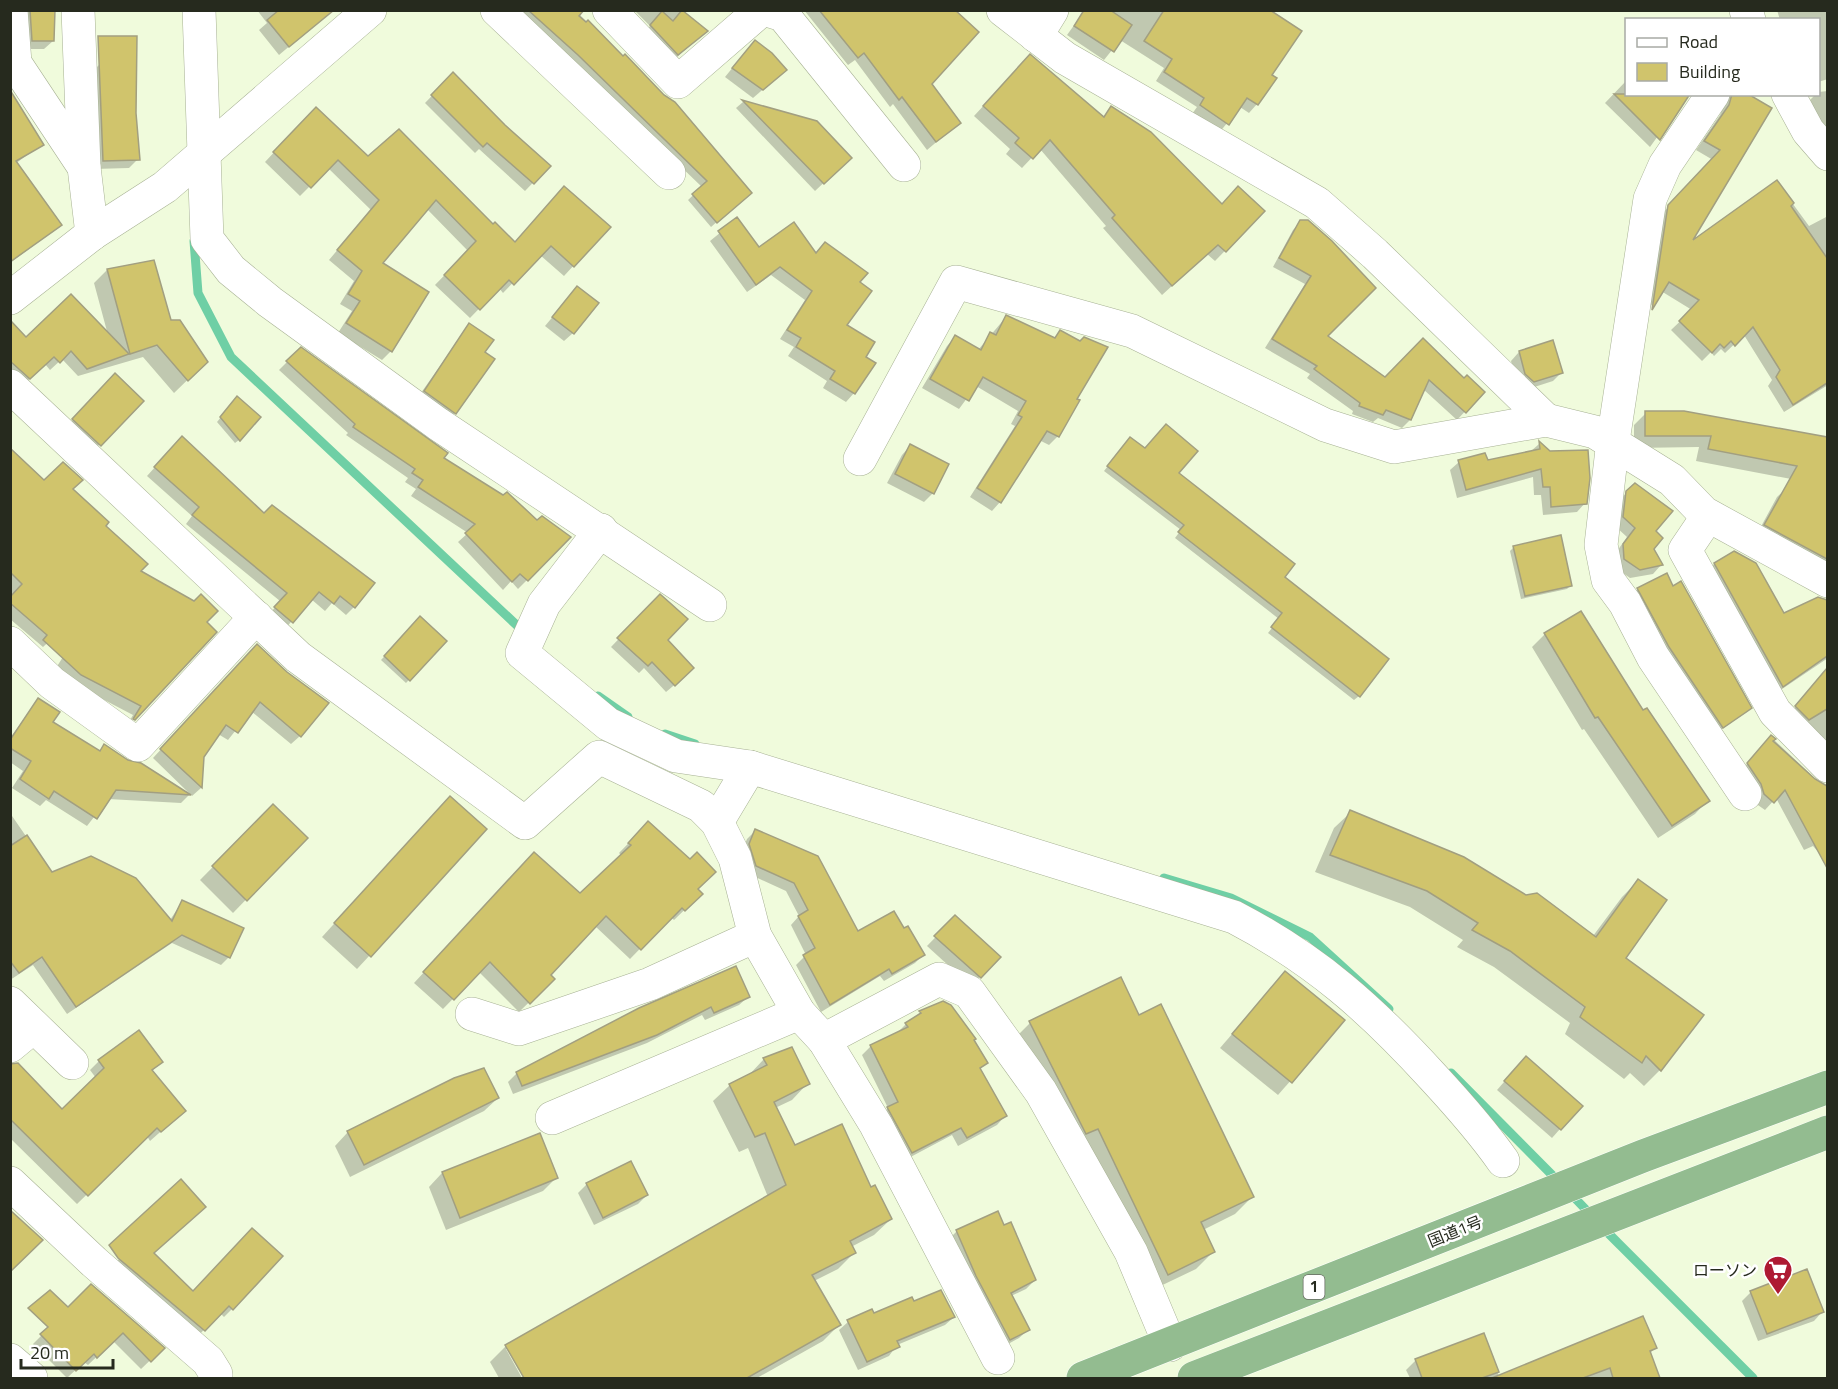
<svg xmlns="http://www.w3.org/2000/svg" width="1838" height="1389" font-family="'Titillium Web','Noto Sans JP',sans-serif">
  <rect width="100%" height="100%" fill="#f0fbdc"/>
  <g fill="#0003">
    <path d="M20,10h33v31l-9,8h-20z"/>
    <path d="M257,10h61l6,7 -45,38 -20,-25 8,-7z"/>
    <path d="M518,10h57l48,48 122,139 -34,30 -23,-27 14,-13z"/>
    <path d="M634,10h48l24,21 -30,27 -34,-23 8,-9z"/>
    <path d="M804,10h150l-24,74 29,39 -32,27 -34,-46 -3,3 -35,-47 -7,5z"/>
    <path d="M1085,10h183l2,65 -13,29 -8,9 -9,-6 -21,26 -27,-19 5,-7 -41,-26 8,-13 -44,-28 -16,20 -37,-25z"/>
    <path d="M1777,10h51v69l-10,3v-62h-38z"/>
    <path d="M747,50l38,20 -32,28 -28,-21z"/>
    <path d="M100,64l35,41 3,54 -9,9 -35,1 -3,-96z"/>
    <path d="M1020,66l82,52 10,-10 110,97 41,7 -48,49 -8,-7 -45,41 -59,-67 3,-2 -66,-77 -18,19 -16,-14 4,-5 -36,-33z"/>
    <path d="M453,74l51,52 45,40 -24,25 -46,-42 -4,4 -50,-50z"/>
    <path d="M1626,81v13h62l-38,53 -45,-44z"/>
    <path d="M1828,91v47l-18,-38 8,-8z"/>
    <path d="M1728,94h17l-57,152 89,-64 32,44 19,-10v55l-10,7 10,15v92l-44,27 -16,-26 4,-6 -28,-45 -19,18 -4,-4 -7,7 -3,-4 -9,9 -31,-31 21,-20 -31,-19 -16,24 15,-99 53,-56 -17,-10 24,-35z"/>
    <path d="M743,102l73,21 34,35 -35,33 -79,-83z"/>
    <path d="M10,117l32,27 -27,20 46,61 -51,38z"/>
    <path d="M306,118l62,40 125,68 22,17 94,-16 -45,49 -24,-21 -37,38 -4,-5 -29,30 -35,-33 33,-34 -41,-42 -47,54 11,88 -9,9 -44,-27 14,-22 -12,-7 14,-23 -25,-21 42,-50 -43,-42 -28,28 -35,-34z"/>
    <path d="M737,219l22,30 56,5 10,-10 20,82 19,31 -10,36 -8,9 -23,-14 4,-7 -39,-25 6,-9 -14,-8 25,-39 -34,-25 -24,17 -37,-51z"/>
    <path d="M1301,222l24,114 60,43 79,1 19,12 -26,28 -34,-31 -13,31 -8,8 -24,-10 -5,4 -21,-8 1,-3 -46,-33 3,-4 -45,-26 40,-64 -32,-17 20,-37z"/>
    <path d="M107,270l63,52 36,40 -32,31 -31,-36 -65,19 -16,-17 -12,11 -5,-6 -24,23 -11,-8v-49l16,9 82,-4 -14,-52z"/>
    <path d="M577,288l-4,45 -9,8 -19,-15z"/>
    <path d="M1006,317l47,22 7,-7 18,69 -20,35 -9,9 -10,-5 -39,62 -8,9 -22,-14 45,-71 -4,-2 7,-13 -42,-25 -17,23 -37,-21 25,-42 8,-9 23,13z"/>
    <path d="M469,325l14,27 -28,61 -9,8 -30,-21z"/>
    <path d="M1519,352l42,21 -8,8 -28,9 -8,-7 -6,-22z"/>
    <path d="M287,362l155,96 95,64 32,16 -51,51 -7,-8 -8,9 -45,-48 10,-9 -57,-37 5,-7 -11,-7 3,-4 -62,-43 2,-2 -69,-63z"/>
    <path d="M115,376l27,25 -51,52 -26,-25z"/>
    <path d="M233,402l6,38 -4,3 -18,-21z"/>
    <path d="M1684,412l144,27v47l-132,-25 3,-14 -65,1v-23l12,-12z"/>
    <path d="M1126,443l51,31 106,103 76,119 -5,4 -86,-67 11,-14 -104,-81 6,-8 -77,-59z"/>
    <path d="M1539,444l11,9 35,50 -8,9 -34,3 -2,-20h-7l-1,-18 -76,21 -7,-28 9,-8h28l43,-10z"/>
    <path d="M174,446l180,161 -8,8 -14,-12 -7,8 -14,-12 -27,31 -16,-14 12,-15 -94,-77 6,-8 -45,-40z"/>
    <path d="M910,446l23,47 -9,9 -37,-19 15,-28z"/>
    <path d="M44,483l27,6 68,82 66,51 -79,105 7,-12 -61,-32 -16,-15 34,-54 -6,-5 -41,38 -33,-28v-101z"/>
    <path d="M1635,485l19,46 -1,18 8,16 -8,9 -23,4 -14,-10 -1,-14 12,-17 -12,-11 3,-25z"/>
    <path d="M1786,489l42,22v62l-71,-39 20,-37z"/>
    <path d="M1514,547l57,38 -4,4 -46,10 -11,-48z"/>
    <path d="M1734,553l50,62 33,-17 11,1v59l-55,37 -67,-122 8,-9z"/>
    <path d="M1673,588l77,120 -36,27 -85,-137 9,-9z"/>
    <path d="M660,596l6,44 19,36 -19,16 -22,-24 -5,5 -28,-26z"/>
    <path d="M420,618l25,23 -39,42 -25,-23z"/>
    <path d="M1545,634l98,78 65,88 -13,14 -37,24 -74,-109 -2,1 -50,-83z"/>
    <path d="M248,655l52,81 -9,8 -40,-33 -23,29 -10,-6 -15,23 -2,31 -9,8 -39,-38z"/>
    <path d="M1828,668v88l-40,-40z"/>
    <path d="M38,700l13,22 47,30 6,-6 23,16 13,3 49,30 -8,8 -73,-4 -21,27 -41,-26 -6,6 -28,-18 11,-17 -13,-9v-24z"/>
    <path d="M1771,737l51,48h6v78l-15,-17 -9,4 -28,-52 -11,12 -10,-7 -16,-30z"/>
    <path d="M273,806l33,32 -73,75 -33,-33z"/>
    <path d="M437,811l-67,144 -13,14 -35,-32z"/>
    <path d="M1351,812l242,124 29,-39 16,-16 -14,77 36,112 -16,16 -14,-13 -6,6 -59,-45 5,-11 -76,-56 -37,-20 6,-7 -53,-33 -95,-35 19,-44z"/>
    <path d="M10,813l42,61 118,46 12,-18 47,55 -8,8 -49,-22 -105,71 -34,-49 -23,15z"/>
    <path d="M648,823l53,71 -27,26 -3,-3 -41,42 -35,-33 -46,49 4,4 -34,33 -40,-40 -36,37 -29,-26 110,-119 56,32 42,-40 -3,-3z"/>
    <path d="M755,831l103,102 45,-3 20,25 -8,8 -31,18 -4,-5 -59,36 -25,-47 10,-10 -15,-30 8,-9 -13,-25 -37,-17 -8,-21 6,-14z"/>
    <path d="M955,917l44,40 -28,29 -44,-40z"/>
    <path d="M1285,973l58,48 -65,74 -58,-47z"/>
    <path d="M748,997l-9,8 -34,15 -3,-5 -55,28 -134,51 -5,-12 9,-9 123,-64z"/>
    <path d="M1138,1017l114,180 -17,17 -32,16 10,22 -17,17 -46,22 -137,-251 17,-17z"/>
    <path d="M906,1024l67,16 13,23 -7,7 26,46 -8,9 -39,21 -6,-11 -49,26 -23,-44 8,-9 -26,-53 9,-9 26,-13z"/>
    <path d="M764,1059l44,24 -16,17 -17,8 19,39 76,42 21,30 -17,16 -23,12 3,6 -16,16 -24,12 25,44 -16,16 -66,37h-231l-17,-29h-3l16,29h-23l-9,-16 16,-16 262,-149 -20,-49 -9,4 -26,-51 17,-16 18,-9z"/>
    <path d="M99,1061l62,1 -10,10 33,39 -34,30 -3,-5 -70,68 -67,-66v-73l52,47 34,-34 -6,-8z"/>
    <path d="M1518,1066l42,63 -8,9 -55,-48z"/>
    <path d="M498,1098l-14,13 -134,66 -15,-31 13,-14z"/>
    <path d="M539,1135l17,43 -13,13 -97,39 -17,-43 13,-14z"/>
    <path d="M631,1163l16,32 -9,9 -44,21 -16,-32 8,-8z"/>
    <path d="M957,1231l78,49 -9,9 -15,7 17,34 -9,8 -18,10 -53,-108z"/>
    <path d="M244,1238l-12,71 -8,8 -4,-4 -24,25 -85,-71 23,-23 18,10 41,39z"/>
    <path d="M91,1286l72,62 -22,21 -28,-28 -25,24 -4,-3 -17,16 -34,-34z"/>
    <path d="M1751,1292l71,20 -8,9 -56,20 -16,-40z"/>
    <path d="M913,1303l41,14 -9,8 -48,20 -8,11 -31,14 -19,-40 9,-8z"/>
    <path d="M1483,1335l16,41 156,-28 -6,6 9,24h-248l-4,-8 10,-10z"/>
  </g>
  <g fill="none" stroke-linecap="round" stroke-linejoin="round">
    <g stroke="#6fcfa5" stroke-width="9">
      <path d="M194,241l4,52 33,64 293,275"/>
      <path d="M598,696l30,21"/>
      <path d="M665,734l30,10"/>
      <path d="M1164,878l67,20 79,39 79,72"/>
      <path d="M1451,1073l108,109"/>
      <path d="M1569,1192l24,25"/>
      <path d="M1602,1227l151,151"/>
    </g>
  </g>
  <g fill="#d0c46c" stroke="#a29f80" stroke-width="1.5">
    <path d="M30,10h25l-1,31h-22z"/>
    <path d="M279,10h55l-45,37 -22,-27z"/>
    <path d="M528,10h56l-5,6 7,6 2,-2 35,36 2,-2 39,41 11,7 77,91 -35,30 -25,-29 15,-13 -129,-126z"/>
    <path d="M682,10l26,21 -30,24 -28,-30 12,-14 11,10z"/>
    <path d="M819,10h136l24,22 -47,52 29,39 -25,19 -34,-45 -3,3 -35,-47 -6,5z"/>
    <path d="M1084,10h26l22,15 -18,27 -40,-26z"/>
    <path d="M1164,10h106l32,21 -30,44 5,3 -19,27 -11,-7 -18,27 -29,-20 4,-7 -40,-26 8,-13 -28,-18z"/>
    <path d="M98,36h39l-1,77 4,47 -37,1z"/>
    <path d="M755,40l17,13 15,17 -24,20 -31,-22z"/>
    <path d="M1030,54l74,63 7,-11 40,26 71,72 16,-18 27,25 -39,41 -8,-7 -46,41 -60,-68 3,-3 -65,-75 -17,19 -18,-16 4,-5 -36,-32z"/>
    <path d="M453,72l52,53 46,41 -17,18 -47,-41 -4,4 -52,-52z"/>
    <path d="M10,90l34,55 -28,16 46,64 -52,37z"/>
    <path d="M1614,94h76l-30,46z"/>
    <path d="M1732,94h16l24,14 -79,132 84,-60 17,23 -3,3 36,52v125l-34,22 -17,-28 4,-7 -27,-43 -18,19 -4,-5 -7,7 -4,-4 -8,9 -33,-32 20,-21 -30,-18 -17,28 16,-105 52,-55 -16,-9 25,-36z"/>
    <path d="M742,100l75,21 35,37 -28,26z"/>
    <path d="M316,107l52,49 31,-27 94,95 2,-2 20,20 49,-56 47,41 -37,40 -23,-21 -37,39 -5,-5 -29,30 -36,-35 32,-34 -40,-41 -53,63 46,29 -37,60 -46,-29 14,-22 -12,-7 14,-23 -25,-21 42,-50 -41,-40 -27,28 -38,-36z"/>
    <path d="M737,217l22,30 35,-25 22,31 9,-11 43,31 -8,9 12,9 -25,34 28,17 -9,15 10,6 -21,31 -25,-15 5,-8 -39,-24 5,-9 -14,-8 25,-39 -32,-24 -24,18 -38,-54z"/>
    <path d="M1300,220h8l24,21 44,47 -48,48 57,41 38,-39 41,40 3,-3 18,17 -19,21 -37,-33 -18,40 -25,-10 -3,5 -24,-9 1,-3 -46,-34 3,-3 -45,-27 39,-63 -32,-18z"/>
    <path d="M154,260l17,60h9l28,42 -20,19 -31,-36 -27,9 -23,-85z"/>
    <path d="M577,286l22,17 -25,31 -22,-17z"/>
    <path d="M71,294l58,60 -42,15 -16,-18 -11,12 -6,-6 -24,22 -20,-18v-41l16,17z"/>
    <path d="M1006,315l49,23 5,-8 20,11 4,-4 24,10 -31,52 3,1 -21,37 -12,-6 -46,72 -24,-15 45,-71 -4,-2 8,-14 -43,-24 -14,24 -39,-22 25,-44 26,15 9,-18 6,3z"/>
    <path d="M469,323l25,17 -9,12 10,7 -39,55 -32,-23z"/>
    <path d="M1553,340l10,33 -29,9 -9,-8 -6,-23z"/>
    <path d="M301,347l147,106 -4,5 59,37 4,-3 30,28 5,-4 29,21 -43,44 -8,-7 -8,8 -47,-49 10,-9 -57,-37 5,-7 -11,-7 3,-4 -62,-42 2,-3 -69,-63z"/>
    <path d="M115,373l29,28 -43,45 -29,-27z"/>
    <path d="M237,396l24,21 -21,24 -20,-24z"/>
    <path d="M1645,411h39l143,26v122l-63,-34 33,-59 -89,-17 3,-13h-66z"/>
    <path d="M1166,424l32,27 -19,22 116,91 -10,13 104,82 -29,38 -89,-70 11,-14 -104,-81 6,-7 -77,-59 23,-29 15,11z"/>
    <path d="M182,436l82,77 8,-8 103,78 -20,25 -15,-12 -6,8 -15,-12 -26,31 -19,-16 13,-14 -95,-78 7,-8 -45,-40z"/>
    <path d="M1539,441l11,10 38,-1 2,28 -3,26 -36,3 -1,-20h-7l-2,-18 -75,21 -8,-30 27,-7 3,7 52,-11z"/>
    <path d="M910,444l39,20 -15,30 -39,-20z"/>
    <path d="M10,448l34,32 19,-18 20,18 -10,9 36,33 -3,4 42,38 -7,7 53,30 7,-7 17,17 -11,11 10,10 -82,88 -2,-1 8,-13 -60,-31 -38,-35 4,-5 -37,-32v-6l12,-13 -12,-12z"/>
    <path d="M1635,483l38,28 -17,20 7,7 -9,11 9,16 -23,5 -16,-11 -1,-15 12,-16 -12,-11 3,-26z"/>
    <path d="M1561,535l11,51 -47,10 -12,-50z"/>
    <path d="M1734,551l22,12 28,50 34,-16 9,3v56l-44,31 -69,-124z"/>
    <path d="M1667,573l6,13 8,-5 71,127 -29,20 -54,-81 -32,-59z"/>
    <path d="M660,594l28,25 -20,21 26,28 -19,18 -23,-24 -4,4 -31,-28z"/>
    <path d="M1581,611l62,99 4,-2 63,93 -38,25 -74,-109 -3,1 -51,-85z"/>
    <path d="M420,616l27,25 -37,40 -26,-25z"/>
    <path d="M257,644l30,28 42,31 -28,34 -41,-35 -22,31 -12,-8 -22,32 -2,31 -42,-39z"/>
    <path d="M1827,668v41l-18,11 -14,-14z"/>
    <path d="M38,698l22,14 -7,10 47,29 4,-7 24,16 13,3 50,32 -75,-5 -19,29 -43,-28 -5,8 -29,-20 11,-18 -21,-13v-8z"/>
    <path d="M1771,735l5,4 -3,2 42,38 12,7v82l-42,-78 -11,13 -10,-9 -3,-10 -14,-21z"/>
    <path d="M450,796l37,33 -116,128 -37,-34z"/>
    <path d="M273,804l35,34 -61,63 -35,-35z"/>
    <path d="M1350,810l114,47 62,38 11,-2 59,44 42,-58 29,21 -41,58 78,57 -43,56 -15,-15 -4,7 -62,-46 5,-10 -75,-56 -38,-21 6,-7 -51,-32 -97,-36z"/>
    <path d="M648,821l42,38 7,-7 19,20 -18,17 5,5 -18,17 -3,-3 -41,42 -35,-34 -55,59 4,4 -25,25 -40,-42 -36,38 -31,-28 111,-120 46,41 51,-48 -3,-2z"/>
    <path d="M755,829l63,27 40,75 36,-20 10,17 4,-2 17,29 -33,19 -3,-5 -59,36 -27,-50 12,-7 -17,-32 10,-6 -14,-27 -38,-17 -7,-22z"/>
    <path d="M27,835l25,37 39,-16 45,22 36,43 10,-21 62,28 -14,30 -48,-23 -106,72 -34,-50 -23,16 -9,-12v-115z"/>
    <path d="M955,915l46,42 -20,21 -47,-42z"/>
    <path d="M736,966l14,31 -36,16 -3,-6 -54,28 -135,51 -6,-14 123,-64z"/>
    <path d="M1285,971l60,49 -53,63 -60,-49z"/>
    <path d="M1121,977l18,38 22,-11 93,193 -53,25 14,30 -47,23 -70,-146 -12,5 -57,-113z"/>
    <path d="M943,1001l8,4 25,34 -2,1 14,23 -8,5 27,48 -40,22 -6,-10 -49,25 -25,-46 11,-5 -28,-57 38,-18 -3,-4 16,-10 -2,-2z"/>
    <path d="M139,1030l24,32 -11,8 34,41 -25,21 -4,-4 -69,68 -78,-77v-55l8,-1 44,46 42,-41 -6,-8z"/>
    <path d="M792,1047l18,37 -36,18 21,43 47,-21 29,63 4,-2 17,34 -42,22 6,12 -44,22 29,50 -94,53h-223l-19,-33 281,-160 -21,-52 -10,4 -26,-53 38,-19 -4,-7z"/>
    <path d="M1526,1056l57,50 -22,24 -57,-49z"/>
    <path d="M484,1068l15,30 -135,67 -17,-34 107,-53z"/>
    <path d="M540,1133l18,45 -98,40 -18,-46z"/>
    <path d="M631,1161l17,34 -45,23 -17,-35z"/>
    <path d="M181,1179l25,28 -52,46 39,38 59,-63 31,28 -50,54 -4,-4 -24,25 -87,-73 -9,-13z"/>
    <path d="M10,1210l33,30 -33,32z"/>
    <path d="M998,1211l6,14 7,-3 25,58 -25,13 19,37 -20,10 -34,-64 -20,-46z"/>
    <path d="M1807,1269l17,43 -57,22 -17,-43z"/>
    <path d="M91,1284l74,64 -14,14 -28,-29 -26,25 -3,-4 -18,17 -36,-37 8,-7 -20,-19 22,-18 18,17z"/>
    <path d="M941,1290l14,27 -58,24 3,6 -33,15 -20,-42 25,-11 2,4 38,-16 2,4z"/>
    <path d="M1643,1316l14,32 -7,3 10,27h-47l-3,-10 -27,10h-91z"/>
    <path d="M1484,1333l15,39 -17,6h-60l-7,-19z"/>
  </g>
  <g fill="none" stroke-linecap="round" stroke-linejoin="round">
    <g stroke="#a7b194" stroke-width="34">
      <g id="minor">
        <path d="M11,10l4,53 69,104 8,67"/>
        <path d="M78,10l6,157"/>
        <path d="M199,10l8,229 24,31 39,32 168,122 272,181"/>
        <path d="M497,10l172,163"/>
        <path d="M609,10l69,72 83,-72"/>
        <path d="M767,10l16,5 121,150"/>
        <path d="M1003,10l62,48 252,145 58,51 171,166"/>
        <path d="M1746,10l3,10"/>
        <path d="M1036,36l16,-26"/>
        <path d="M1713,94l-48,71 -15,34 -37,242 -12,104 7,35 17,23 28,54 92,137"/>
        <path d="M1788,94l20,37 20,23"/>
        <path d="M10,298l82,-64 73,-47 205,-177"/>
        <path d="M10,386l288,271 227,166 74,-66 102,49 16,16 18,36 20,78 44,77 25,27 52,85 122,233"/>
        <path d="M860,459l96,-177 176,49 193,94 69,22 152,-27 49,12 77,48 32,33 124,68"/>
        <path d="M1708,516l-23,34 90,162 53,54"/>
        <path d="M601,530l-57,74 -22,49 86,71 68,32 74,11 484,150c82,43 137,92 199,160 25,27 49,54 70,84"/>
        <path d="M10,643l42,40 86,62 118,-128"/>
        <path d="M717,822l33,-55"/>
        <path d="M10,1003l62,60"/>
        <path d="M472,1014l47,15 131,-45 105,-48"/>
        <path d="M824,1040l115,-61 30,13 72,100 90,160 39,93"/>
        <path d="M10,1046l23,-19"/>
        <path d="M552,1118l247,-105"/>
        <path d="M10,1183l84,79 114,99 8,13v4"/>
        <path d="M10,1360l21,18"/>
      </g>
    </g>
    <g stroke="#fff" stroke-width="34">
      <g id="trunk">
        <path d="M1083,1378l560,-222 185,-69"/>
        <path d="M1194,1378l634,-246"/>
      </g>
    </g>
    <use href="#minor" stroke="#fff" stroke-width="33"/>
    <use href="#trunk" stroke="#93bc90" stroke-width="33"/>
  </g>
  <defs>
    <g id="supermarket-pin" transform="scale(1.5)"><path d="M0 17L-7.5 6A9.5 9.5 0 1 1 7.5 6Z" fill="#ae1a32" stroke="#fff"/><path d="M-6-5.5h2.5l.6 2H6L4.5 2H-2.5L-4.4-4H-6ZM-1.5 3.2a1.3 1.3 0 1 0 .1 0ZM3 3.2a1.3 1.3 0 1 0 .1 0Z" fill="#fff"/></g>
  </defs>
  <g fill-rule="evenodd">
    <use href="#supermarket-pin" x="1778" y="1270"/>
  </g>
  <g text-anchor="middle" stroke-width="5" stroke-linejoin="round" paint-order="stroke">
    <rect fill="#fff" stroke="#676a62" stroke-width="1.5" x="1303.5" y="1275" width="21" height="24" rx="4.5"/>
    <g font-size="15" font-weight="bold" fill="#262a1e">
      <text x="1314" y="1292">1</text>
    </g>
    <g font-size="16" fill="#262a1e" stroke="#fff">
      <text transform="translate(1455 1231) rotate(-22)" y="6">国道1号</text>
    </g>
    <g font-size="16" fill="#262a1e" stroke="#fff" text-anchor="end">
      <text x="1757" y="1276">ローソン</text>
    </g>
  </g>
  <rect width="1838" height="1389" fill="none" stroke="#262a1e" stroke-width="24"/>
  <rect x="1625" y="18" width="195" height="78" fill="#ffffff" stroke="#a8aaa5" stroke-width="1.5"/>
  <rect x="1637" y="38" width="30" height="9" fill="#ffffff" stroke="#a8aaa5" stroke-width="1.5"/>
  <text x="1679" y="48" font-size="18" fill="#262a1e">Road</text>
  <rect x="1637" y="63" width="30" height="18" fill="#d0c46c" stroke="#a8aaa5" stroke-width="1.5"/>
  <text x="1679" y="78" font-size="18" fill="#262a1e">Building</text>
  <path d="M21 1359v9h92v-9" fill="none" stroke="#262a1e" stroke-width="3"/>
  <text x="30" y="1359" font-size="18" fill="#262a1e" stroke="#ffffff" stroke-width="4.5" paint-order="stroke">20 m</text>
</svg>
